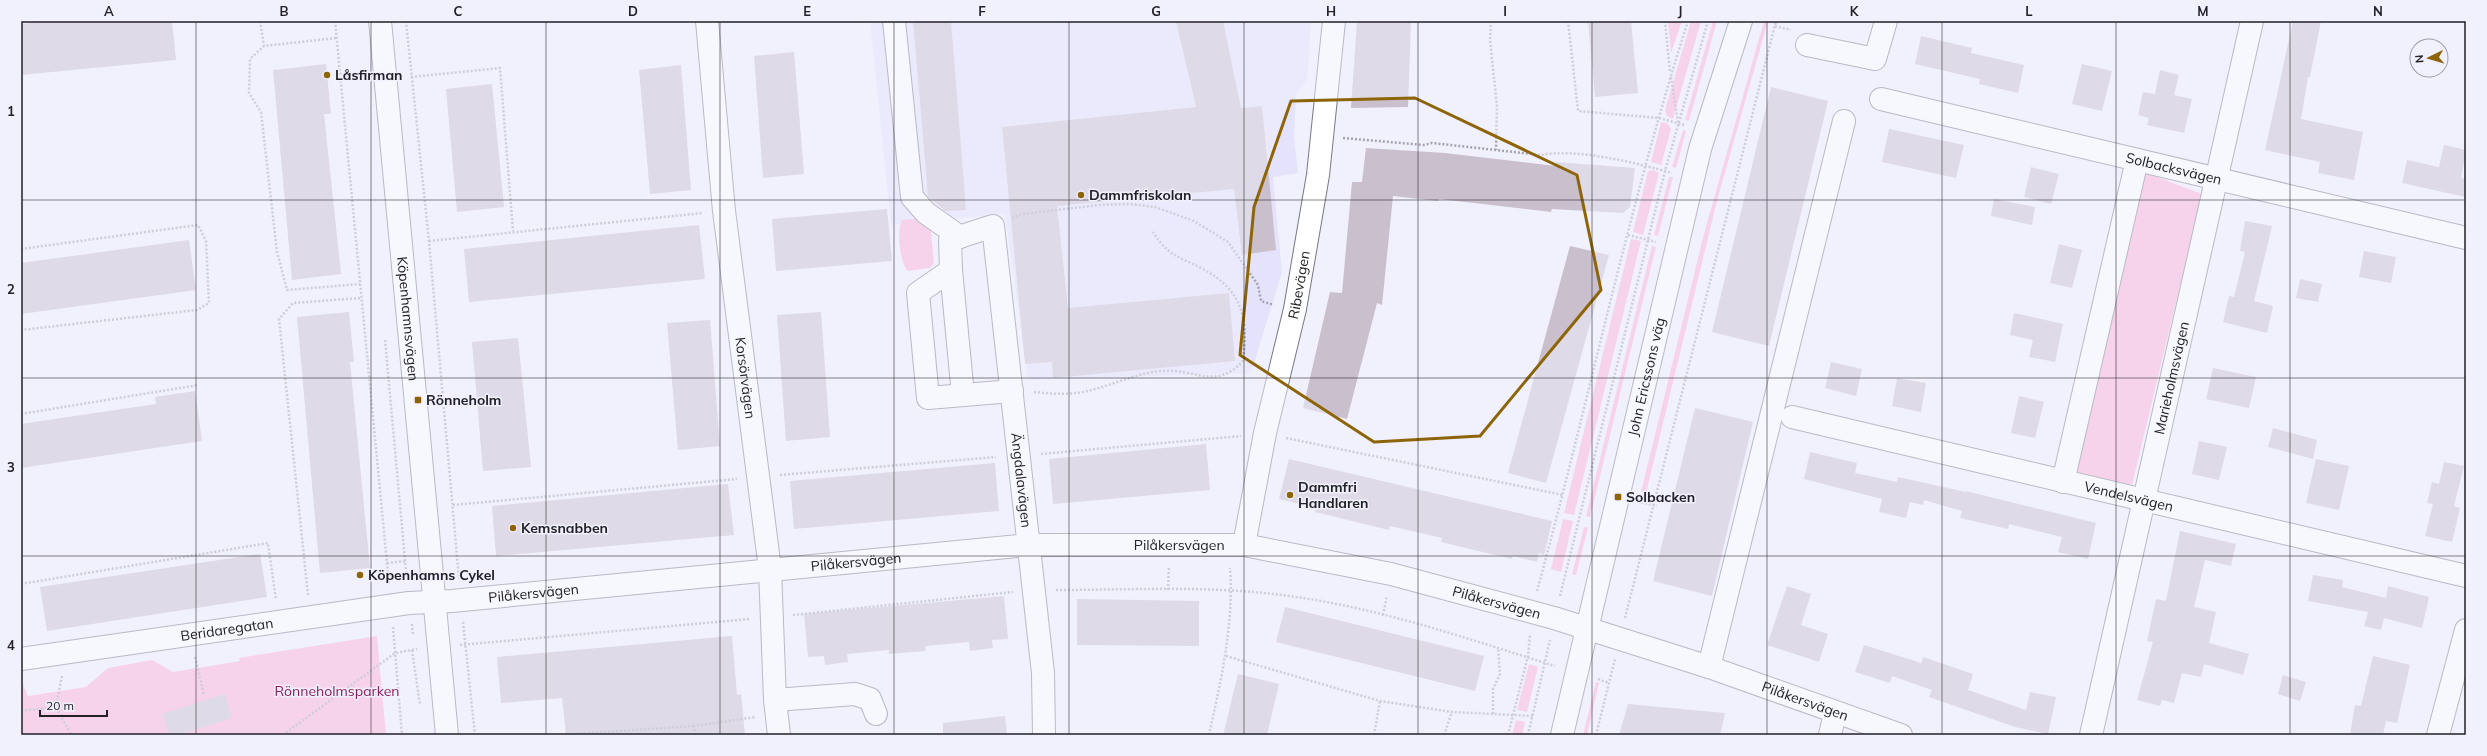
<svg xmlns="http://www.w3.org/2000/svg" width="2487" height="756" font-family="Mulish,sans-serif">
  <rect width="100%" height="100%" fill="#f1f0fd"/>
  <path fill="#e5e3fb" d="M870,21h441l-4,60 -11,13 -2,42 4,37 -25,4 9,95 -31,101 -223,7 -23,-166 -114,11z"/>
  <g fill="#ffafd5">
    <path d="M1668,21h14l-11,32z"/>
    <path d="M1691,21h10l-28,98 -6,-3 -2,-6z"/>
    <path d="M1713,21h4l-28,100 -4,-1z"/>
    <path d="M1764,21h4l-50,176 -72,296 -5,-1 63,-258z"/>
    <path d="M1661,122l6,1 4,6 -10,36 -10,-3z"/>
    <path d="M1683,130l3,1 -10,37 -4,-1z"/>
    <path d="M1653,170l6,3 -16,62 -10,-3 15,-61z"/>
    <path d="M2144,172l58,22 -70,291 -56,-11z"/>
    <path d="M1669,177h4l-15,59 -4,-1z"/>
    <path d="M925,218l5,4 4,41 -4,5 -22,3c-8,-7 -12,-41 -6,-51z"/>
    <path d="M1631,239l10,2 -67,274 -10,-2z"/>
    <path d="M1652,246l4,1 -66,270 -4,-1z"/>
    <path d="M1563,519l10,2 -12,51 -10,-3z"/>
    <path d="M1584,527l4,1 -12,47 -4,-1z"/>
    <path d="M377,636l9,99h-365v-55l7,16 58,-9 22,-19 44,-8 21,12 67,-11 -1,-3z"/>
    <path d="M1529,664l9,3 -11,45 -10,-2z"/>
    <path d="M1596,682l3,1 -12,52h-4z"/>
    <path d="M1516,720l9,2 -3,13h-10z"/>
  </g>
  <g fill="#cabfcc">
    <path d="M50,21h122l4,39 -155,15v-51z"/>
    <path d="M913,21h38l15,189 -21,1 -17,-15z"/>
    <path d="M1176,21h47l18,87 21,-2 14,144 -34,5 -8,-66 -177,17 11,102 161,-15 6,68 -182,17 -1,-16 -27,2 -23,-237 194,-20z"/>
    <path d="M1357,21h54l-3,86 -57,1z"/>
    <path d="M1588,21h43l7,72 -43,4z"/>
    <path d="M2293,21h28l-11,56h-2l-7,42 62,13 -9,48 -36,-7 2,-11 -55,-12z"/>
    <path d="M1921,36l51,12 -1,5 53,12 -6,28 -39,-9 1,-5 -65,-15z"/>
    <path d="M794,52l10,122 -41,4 -9,-122z"/>
    <path d="M326,64l5,50h-7l17,160 -49,6 -19,-210z"/>
    <path d="M2082,64l30,7 -10,40 -30,-7z"/>
    <path d="M681,65l10,125 -41,4 -11,-124z"/>
    <path d="M2160,70l19,5 -5,20 18,4 -8,34 -37,-8 2,-7 -11,-3 5,-23 12,2z"/>
    <path d="M492,84l12,123 -47,5 -11,-123z"/>
    <path d="M1771,87l57,14 -59,245 -57,-14z"/>
    <path d="M1889,129l75,16 -8,33 -74,-16z"/>
    <path d="M2444,145l22,5 -5,28 5,1v18l-64,-14 5,-23 32,7z"/>
    <path d="M1366,148l79,5 111,13v-4l79,6 -5,39 -7,6 -71,-4 -1,3 -112,-13 -1,2 -45,-5 -11,109 -5,-2 -30,116 -44,-11 27,-116 12,1 10,-111h10z"/>
    <path d="M2031,167l28,7 -8,30 -27,-7z"/>
    <path d="M1994,199l41,8 -3,18 -41,-9z"/>
    <path d="M887,209l5,52 -116,10 -4,-52z"/>
    <path d="M2245,221l27,5 -18,75 19,5 -6,27 -44,-11 6,-26 5,1 11,-45 -5,-1z"/>
    <path d="M699,225l6,54 -236,23 -5,-53z"/>
    <path d="M189,240l7,50 -175,24v-51z"/>
    <path d="M2059,244l23,6 -10,38 -22,-5z"/>
    <path d="M1570,246l39,9 -63,228 -38,-10z"/>
    <path d="M2364,251l32,6 -5,26 -32,-6z"/>
    <path d="M2300,279l22,5 -4,18 -22,-4z"/>
    <path d="M349,312l5,50h-4l20,206 -50,5 -23,-256z"/>
    <path d="M821,312l9,125 -44,4 -9,-126z"/>
    <path d="M2014,313l49,11 -8,38 -26,-5 4,-17 -23,-5z"/>
    <path d="M710,320l10,126 -42,4 -11,-127z"/>
    <path d="M518,338l13,129 -48,4 -11,-129z"/>
    <path d="M1831,362l31,7 -6,27 -31,-8z"/>
    <path d="M2213,368l43,9 -7,31 -43,-9z"/>
    <path d="M1897,378l29,5 -5,29 -29,-6z"/>
    <path d="M195,391l7,50 -181,27v-44l135,-20 -1,-7z"/>
    <path d="M2019,396l25,6 -9,36 -24,-5z"/>
    <path d="M1695,408l58,14 -41,174 -59,-15z"/>
    <path d="M2273,428l44,12 -4,19 -45,-12z"/>
    <path d="M2199,441l28,6 -8,33 -27,-6z"/>
    <path d="M1206,444l4,46 -157,14 -4,-45z"/>
    <path d="M1810,452l47,11 -2,10 42,9 1,-5 68,15v-1l130,32 -8,36 -30,-7 4,-15 -53,-13 -1,5 -48,-11 2,-7 -38,-11 -1,5 -13,-3 -4,16 -27,-6 3,-13 -78,-20z"/>
    <path d="M1289,459l263,62 -8,34 -5,-2 -2,9 -24,-6 -1,3 -71,-17 1,-4 -52,-12 -1,4 -74,-18 1,-4 -37,-9z"/>
    <path d="M2316,459l33,7 -10,44 -33,-7z"/>
    <path d="M2444,462l20,4 -10,40 6,2 -8,34 -27,-6 8,-32 -6,-1 5,-21 7,2z"/>
    <path d="M995,463l4,48 -205,18 -4,-48z"/>
    <path d="M728,484l6,51 -238,21 -4,-50z"/>
    <path d="M2180,531l56,13 -5,22 -26,-6 -11,47 22,5 -7,31 40,11 -6,21 -39,-11 -3,13 -19,-4 -8,30 -12,-3 -2,6 -23,-6 16,-58 -6,-1 9,-42 10,2z"/>
    <path d="M260,554l7,43 -220,34 -7,-44z"/>
    <path d="M2313,575l30,5 -1,7 44,11 2,-12 41,11 -7,31 -38,-10 -3,12 -17,-4 4,-14 -60,-11z"/>
    <path d="M1787,586l24,8 -10,31 27,9 -9,28 -52,-17z"/>
    <path d="M1004,596l4,43 -16,1 1,8 -23,3 -1,-9 -44,4 1,5 -37,3v-4l-42,4 1,8 -23,3 -1,-9 -16,1 -4,-43z"/>
    <path d="M1077,599l122,2v45l-122,-1z"/>
    <path d="M1285,607l199,49 -9,35 -199,-49z"/>
    <path d="M732,636l5,59 4,-1 4,41h-179l-4,-37 -61,5 -4,-46z"/>
    <path d="M1864,645l57,18 2,-6 50,17 -5,16 58,20 4,-18 26,5 -8,37 -33,-7 -86,-30 3,-7 -40,-14 -2,7 -35,-11z"/>
    <path d="M2373,656l37,9 -13,58 -11,-2 -3,14h-33l5,-30 6,1z"/>
    <path d="M1238,674l41,10 -12,51h-44z"/>
    <path d="M2283,675l23,7 -6,19 -22,-7z"/>
    <path d="M225,694l7,24 -52,17h-11l-7,-21z"/>
    <path d="M1628,704l97,9 -5,22h-101z"/>
    <path d="M1005,716l2,19h-64v-12z"/>
  </g>
  <g fill="none" stroke-linecap="round" stroke-linejoin="round">
    <g stroke="#787785" stroke-width="24">
      <g id="minor">
        <path id="s1" d="M380,21l67,714"/>
        <path id="s2" d="M707,21l17,190 46,358 5,131 4,35"/>
        <path d="M894,21l18,176 14,16 34,24"/>
        <path d="M1807,45l68,14 11,-38"/>
        <path id="s3" d="M1881,99l585,139"/>
        <path id="s4" d="M951,270l-1,-30 43,-14 50,447 1,62"/>
        <path d="M963,395l-12,-125 -33,23 10,105 84,-7"/>
        <path id="s5" d="M1792,417l674,159"/>
        <path d="M2063,482l74,-322"/>
        <path id="s6" d="M1244,545l21,-112 30,-124 23,-134 16,-154"/>
        <path id="s7" d="M21,659l388,-56 43,-2 577,-56h215l147,29 163,44 155,49 192,68"/>
        <path d="M1709,667l135,-546"/>
        <path d="M775,700l80,-6 15,5 6,15"/>
        <path id="s8" d="M1562,735l138,-586 41,-128"/>
        <path d="M1830,735l5,-22"/>
        <path id="s9" d="M2091,735l161,-714"/>
        <path d="M2438,735l28,-105"/>
      </g>
    </g>
    <g stroke="#a4a3ae" stroke-width="2.5" stroke-dasharray="2 2" stroke-linecap="butt">
      <path d="M260,21l4,25"/>
      <path d="M335,21l54,563"/>
      <path d="M406,21l23,220 30,338"/>
      <path d="M1491,21l-1,19 7,67 -1,43"/>
      <path d="M1568,21l10,90 81,7 25,7"/>
      <path d="M1665,21l5,51"/>
      <path d="M1775,26l16,4"/>
      <path d="M336,38l-72,8 -14,13 -1,34 12,19 16,140 10,38 73,-6"/>
      <path d="M411,77l89,-9 13,163"/>
      <path d="M1671,77l7,45"/>
      <path d="M1343,138l81,7 8,-2 109,12c36,-7 96,8 131,18"/>
      <path d="M1012,218l11,-4 76,-9 31,-1 25,3 39,14 34,21 30,43 3,16 13,4"/>
      <path d="M1628,235l28,7"/>
      <path d="M429,241l274,-28"/>
      <path d="M21,249l177,-24 8,16 3,62 -12,7 -176,20"/>
      <path d="M385,340l22,242"/>
      <path d="M1034,392c18,2 37,3 54,-1 25,-6 48,-18 74,-20 33,-3 53,20 81,-10 5,-44 0,-71 -42,-93 -23,-12 -33,-12 -48,-36"/>
      <path d="M443,400h9"/>
      <path d="M21,414l177,-29"/>
      <path d="M1286,438l277,57"/>
      <path d="M1041,454l200,-18"/>
      <path d="M780,475l216,-18"/>
      <path d="M1641,502l16,4"/>
      <path d="M453,505l284,-26"/>
      <path d="M387,563l20,-2"/>
      <path d="M21,584l247,-41 8,57"/>
      <path d="M1056,590c77,0 156,-5 233,6 91,12 179,43 266,70"/>
      <path d="M1168,590l1,-24"/>
      <path d="M1537,591c52,-190 91,-383 151,-570"/>
      <path d="M308,595l-29,-276 14,-16 68,-5"/>
      <path d="M1560,596l105,-425 43,-150"/>
      <path d="M793,615l220,-23"/>
      <path d="M1383,615l4,-19"/>
      <path d="M1625,618l151,-597"/>
      <path d="M463,622l12,113"/>
      <path d="M412,624l1,11"/>
      <path d="M393,627l9,108"/>
      <path d="M460,645l290,-26"/>
      <path d="M412,650l8,55"/>
      <path d="M1226,656l154,45 72,11 81,4"/>
      <path d="M195,657l9,38"/>
      <path d="M62,676l-6,31 15,28"/>
      <path d="M1598,679l11,4"/>
      <path d="M21,711l35,-4"/>
      <path d="M1493,714v-25l7,-15 -2,-26"/>
      <path d="M283,735l112,-82 22,-4"/>
      <path d="M560,735l134,-9"/>
      <path d="M695,735l-1,-9 61,-9"/>
      <path d="M1209,735c12,-55 25,-110 21,-167"/>
      <path d="M1374,735l6,-34"/>
      <path d="M1444,735l8,-23"/>
      <path d="M1508,735l20,-79 2,-21"/>
      <path d="M1528,735l22,-95"/>
      <path d="M1596,735l19,-76"/>
    </g>
    <use href="#minor" stroke="#fff" stroke-width="22"/>
  </g>
  <path d="M0 0H2487V756H0ZM1415,98l162,77 24,115 -121,146 -106,6 -134,-87 14,-148 37,-106z" fill="#f1f0fd" fill-opacity=".55" fill-rule="evenodd"/>
  <path fill="none" stroke="#8d6408" stroke-width="3" stroke-linejoin="round" d="M1415,98l162,77 24,115 -121,146 -106,6 -134,-87 14,-148 37,-106z"/>
  <path fill="none" stroke="#222127" stroke-width="1" stroke-opacity="0.55" d="M196,21v714M371,21v714M546,21v714M720,21v714M894,21v714M1069,21v714M1244,21v714M1418,21v714M1592,21v714M1767,21v714M1942,21v714M2116,21v714M2290,21v714M21,200h2445M21,378h2445M21,556h2445"/>
  <g fill="#8d6408" stroke="#f1f0fd" stroke-width="1.5">
    <circle cx="327" cy="75" r="4"/>
    <circle cx="1081" cy="195" r="4"/>
    <rect x="414" y="396" width="8" height="8" rx="2"/>
    <circle cx="1290" cy="495" r="4"/>
    <rect x="1614" y="493" width="8" height="8" rx="2"/>
    <circle cx="513" cy="528" r="4"/>
    <circle cx="360" cy="575" r="4"/>
  </g>
  <g text-anchor="middle" stroke-width="3" stroke-linejoin="round" paint-order="stroke">
    <g font-size="14" font-weight="bold" fill="#222127" stroke="#f1f0fd" text-anchor="start">
      <text x="335" y="80">Låsfirman</text>
      <text x="1089" y="200">Dammfriskolan</text>
      <text x="426" y="405">Rönneholm</text>
      <text x="1298" y="492">Dammfri<tspan x="1298" dy="16">Handlaren</tspan></text>
      <text x="1626" y="502">Solbacken</text>
      <text x="521" y="533">Kemsnabben</text>
      <text x="368" y="580">Köpenhamns Cykel</text>
    </g>
    <g font-size="14" fill="#222127" stroke="#f1f0fd">
      <text dy="5" stroke="none"><textPath href="#s3" startOffset="301">Solbacksvägen</textPath></text>
      <text dy="5" stroke="none"><textPath href="#s6" startOffset="266">Ribevägen</textPath></text>
      <text dy="5" stroke="none"><textPath href="#s1" startOffset="299">Köpenhamnsvägen</textPath></text>
      <text dy="5" stroke="none"><textPath href="#s8" startOffset="368">John Ericssons väg</textPath></text>
      <text dy="5" stroke="none"><textPath href="#s2" startOffset="359">Korsörvägen</textPath></text>
      <text dy="5" stroke="none"><textPath href="#s9" startOffset="366">Marieholmsvägen</textPath></text>
      <text dy="5" stroke="none"><textPath href="#s4" startOffset="331">Ängdalavägen</textPath></text>
      <text dy="5" stroke="none"><textPath href="#s5" startOffset="346">Vendelsvägen</textPath></text>
      <text dy="5" stroke="none"><textPath href="#s7" startOffset="1165">Pilåkersvägen</textPath></text>
      <text dy="5" stroke="none"><textPath href="#s7" startOffset="841">Pilåkersvägen</textPath></text>
      <text dy="5" stroke="none"><textPath href="#s7" startOffset="517">Pilåkersvägen</textPath></text>
      <text dy="5" stroke="none"><textPath href="#s7" startOffset="1489">Pilåkersvägen</textPath></text>
      <text dy="5" stroke="none"><textPath href="#s7" startOffset="208">Beridaregatan</textPath></text>
      <text dy="5" stroke="none"><textPath href="#s7" startOffset="1813">Pilåkersvägen</textPath></text>
    </g>
    <g font-size="14" fill="#8a1a5d" stroke="#f1f0fd">
      <text x="337" y="696">Rönneholmsparken</text>
    </g>
  </g>
  <rect width="2487" height="756" fill="none" stroke="#f1f0fd" stroke-width="44"/>
  <g transform="translate(2429 58) rotate(265)"><circle r="19" fill="#f1f0fd" stroke="#9e9da7"/>
  <path d="M0-3L7 15L0 10L-7 15Z" fill="#8d6408"/>
  <text y="-6" font-size="11" font-weight="bold" text-anchor="middle" fill="#222127">N</text>
  </g>
  <path d="M40 710v6h67v-6" fill="none" stroke="#222127" stroke-width="2"/>
  <text x="46" y="710" font-size="12" fill="#222127" stroke="#f1f0fd" stroke-width="3" paint-order="stroke">20 m</text>
  <rect x="22" y="22" width="2443" height="712" fill="none" stroke="#222127" stroke-width="1.5"/>
  <g font-size="13" text-anchor="middle" font-weight="bold" fill="#222127">
    <text x="109" y="16">A</text>
    <text x="284" y="16">B</text>
    <text x="458" y="16">C</text>
    <text x="633" y="16">D</text>
    <text x="807" y="16">E</text>
    <text x="982" y="16">F</text>
    <text x="1156" y="16">G</text>
    <text x="1331" y="16">H</text>
    <text x="1505" y="16">I</text>
    <text x="1680" y="16">J</text>
    <text x="1854" y="16">K</text>
    <text x="2029" y="16">L</text>
    <text x="2203" y="16">M</text>
    <text x="2378" y="16">N</text>
    <text x="11" y="116">1</text>
    <text x="11" y="294">2</text>
    <text x="11" y="472">3</text>
    <text x="11" y="650">4</text>
  </g>
</svg>
